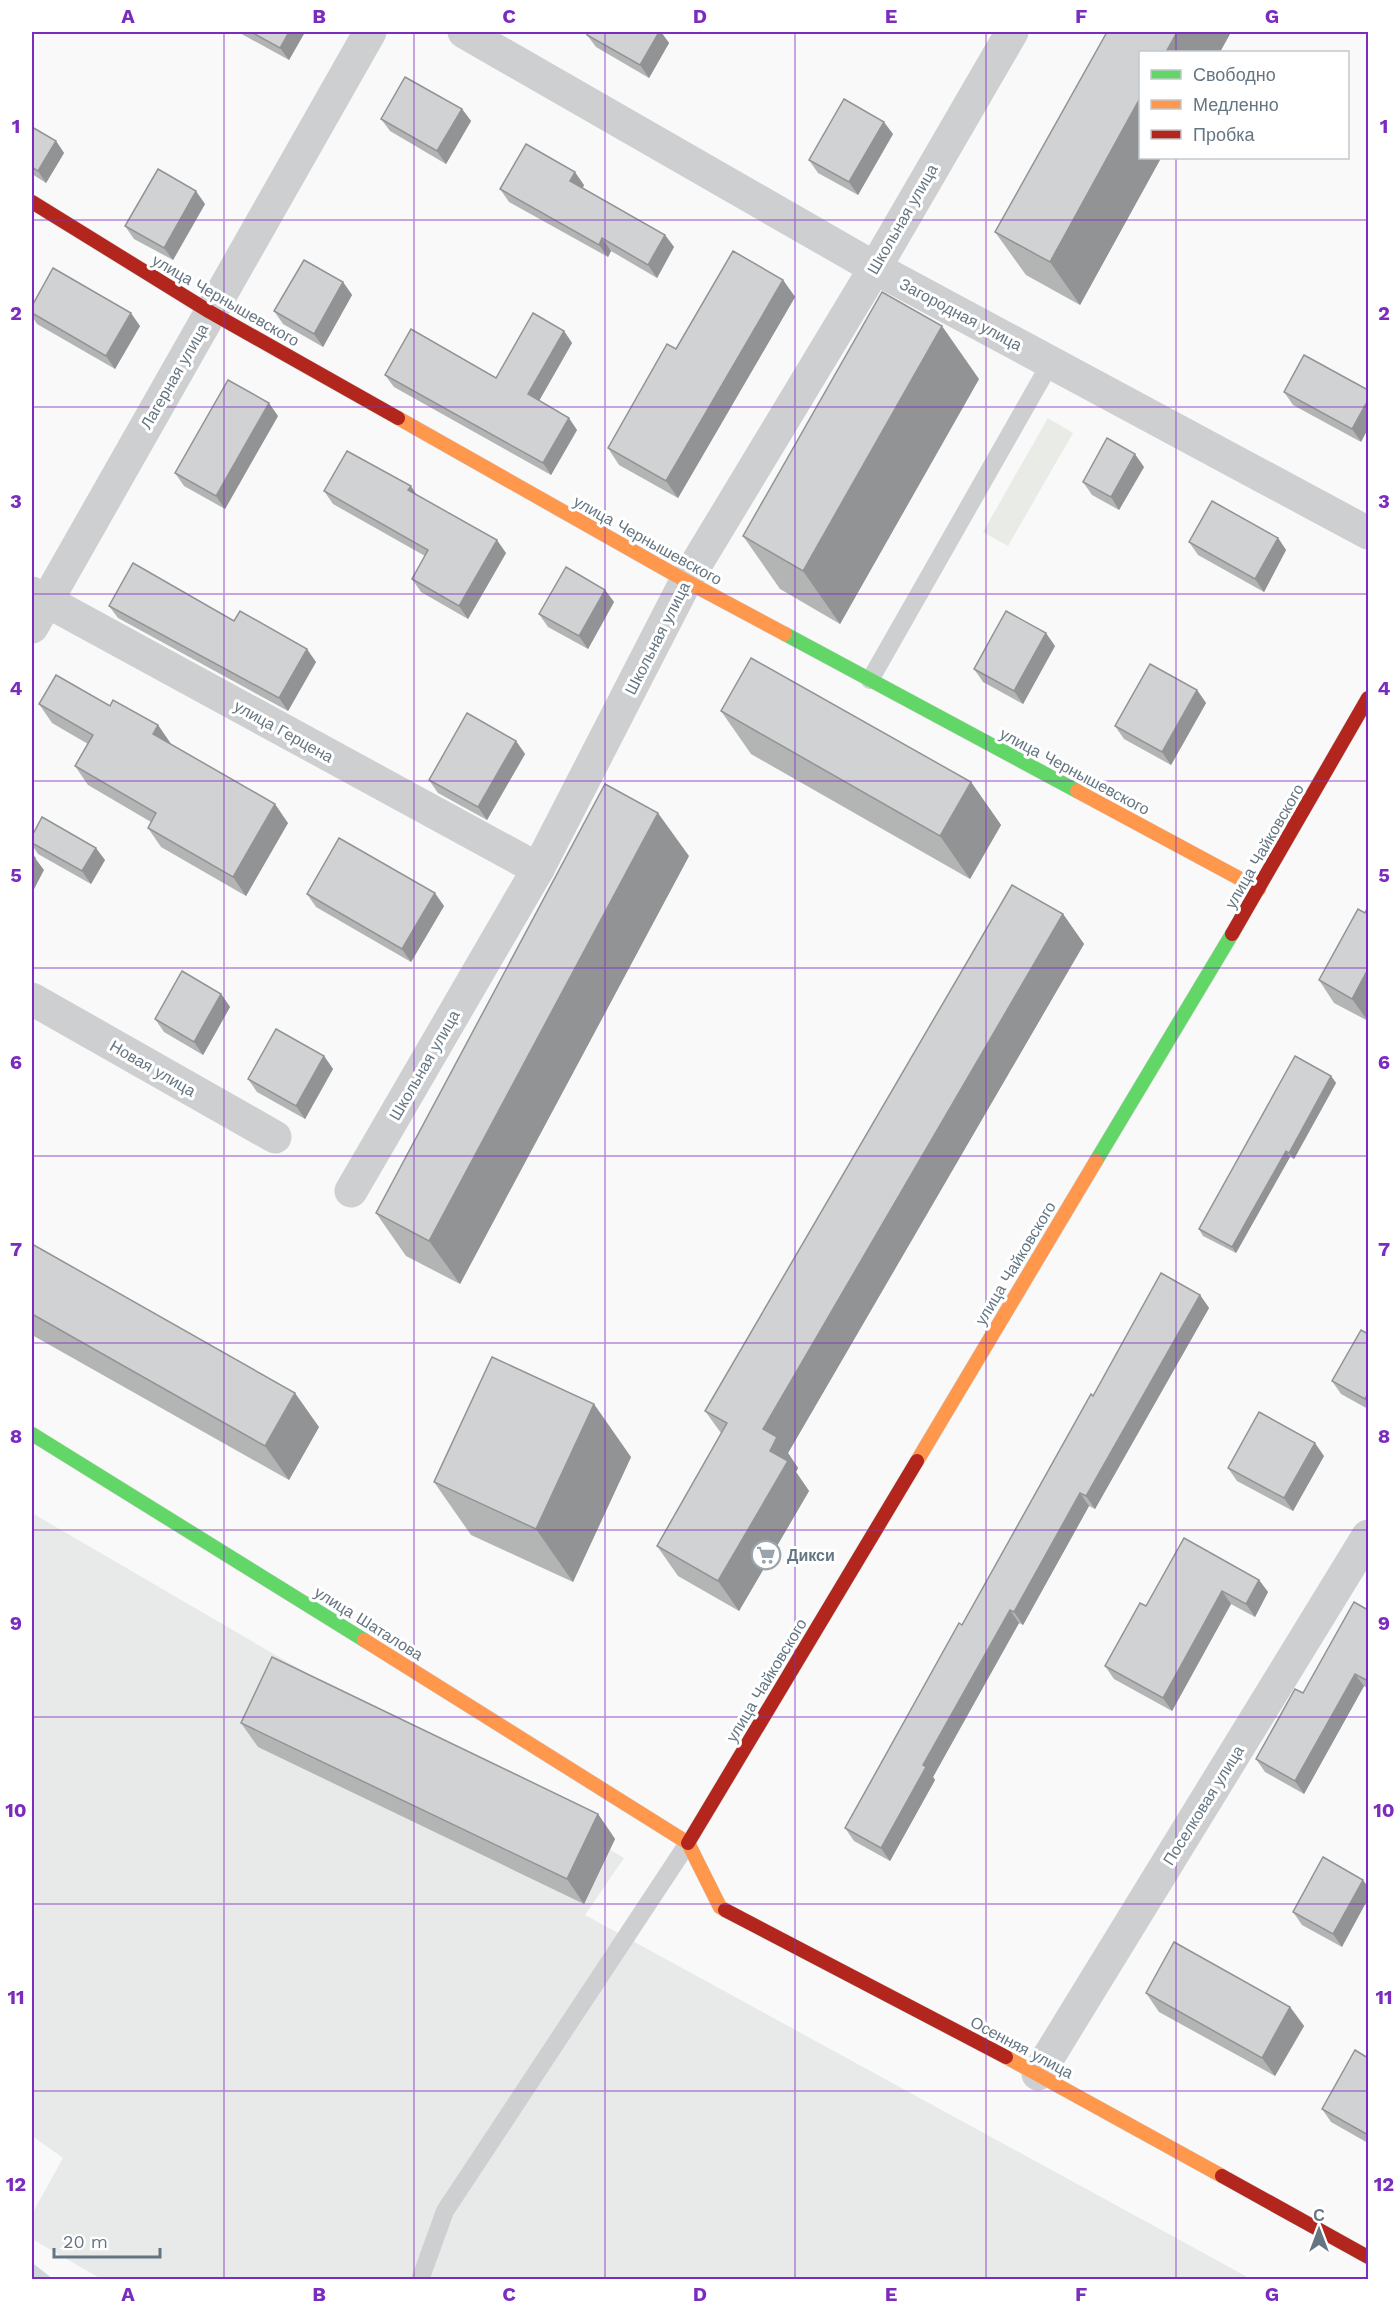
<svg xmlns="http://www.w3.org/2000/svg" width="1400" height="2311" font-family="'Work Sans',sans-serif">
  <rect width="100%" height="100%" fill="#f9f9f9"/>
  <path fill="#e8e9e9" d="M32,1513l592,345 -39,57 666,364 -1148,1 -71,-41v-25l31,-56 -31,-22z"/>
  <path fill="#e8ebe6" d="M1048,418l25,15 -65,113 -25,-14z"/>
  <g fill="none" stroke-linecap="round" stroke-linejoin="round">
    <path stroke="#ced6d9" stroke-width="10" d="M32,2269l14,11"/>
    <g stroke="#d5d6d7" stroke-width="15">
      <g id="fast">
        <path d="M785,634l292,157"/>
        <path d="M1096,1161l136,-227"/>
        <path d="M32,1434l332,206"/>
      </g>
    </g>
    <g stroke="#d5d6d7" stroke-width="15">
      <g id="slow">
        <path d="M398,418l288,163 99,53"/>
        <path d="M1077,791l182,98"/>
        <path d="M917,1461l179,-300"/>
        <path d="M364,1640l324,203 32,64 5,3"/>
        <path d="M1006,2057l216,119"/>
      </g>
    </g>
    <g stroke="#d5d6d7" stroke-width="15">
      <g id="jam">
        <path d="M32,202l178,110 188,106"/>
        <path d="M1232,934l136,-236"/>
        <path d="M688,1843l229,-382"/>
        <path d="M725,1910l281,147"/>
        <path d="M1222,2176l146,81"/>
      </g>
    </g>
    <g stroke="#cecfd0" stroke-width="18">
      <path d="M870,680l181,-318"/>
      <path d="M420,2280l25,-69 243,-368"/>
    </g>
    <g stroke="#cecfd0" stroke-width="33">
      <path d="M464,32l411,236 493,265"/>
      <path d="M32,593l506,276"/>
      <path d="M32,627l338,-595"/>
      <path d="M32,999l243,138"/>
      <path d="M351,1191l187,-322 148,-288 189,-313 137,-236"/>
      <path d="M1038,2074l330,-538"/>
    </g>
    <use href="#fast" stroke="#63d668" stroke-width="14"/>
    <use href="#slow" stroke="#ff974d" stroke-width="14"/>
    <use href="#jam" stroke="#b3261e" stroke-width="14"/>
  </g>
  <g fill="#b3b5b5">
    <path d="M238,32h67l-16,28z"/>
    <path d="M588,32h73l8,11 -20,35 -53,-31 -9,-12z"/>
    <path d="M1107,32h124l-11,20 -80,106h21l-81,147 -54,-30 -31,-43z"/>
    <path d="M462,109l9,12 -25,43 -56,-33 -9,-12z"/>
    <path d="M32,127l24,14 8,12 -18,30 -14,-9z"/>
    <path d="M893,134l-35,61 -40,-22 -9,-13z"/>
    <path d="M584,185l-1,3 82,47 9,12 -17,31 -46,-27 -3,6 -99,-55 -9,-13z"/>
    <path d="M205,204l-32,56 -39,-21 -9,-13z"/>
    <path d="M783,280l12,17 -117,201 -59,-33 -11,-17 68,-99z"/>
    <path d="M343,282l9,13 -29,52 -40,-23 -9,-13z"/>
    <path d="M32,306l108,20 -25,43 -78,-45 -5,-8z"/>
    <path d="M564,331l8,12 -33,58 38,29 -26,45 -157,-88 -9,-12 111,3z"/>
    <path d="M1304,355l57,87 -68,-37 -9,-13z"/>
    <path d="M979,379l-139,245 -60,-35 -37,-53z"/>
    <path d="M278,416l-53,93 -41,-23 -9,-13z"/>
    <path d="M1144,467l-25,43 -27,-15 -9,-13z"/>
    <path d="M324,491l93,4 89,58 -38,66 -47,-27 -9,-13 13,-23 -92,-52z"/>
    <path d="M1278,538l8,12 -22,42 -66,-37 -9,-13z"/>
    <path d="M605,590l9,12 -26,47 -40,-22 -9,-13z"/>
    <path d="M109,606l125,15 82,41 -28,49 -170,-93z"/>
    <path d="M1055,646l-32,58 -40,-22 -9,-13z"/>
    <path d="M1197,690l9,13 -35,62 -47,-26 -9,-13z"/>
    <path d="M39,704l71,2 48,19 13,19 117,79 -42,73 -85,-49 -13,-19 3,-6 -63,-37 -13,-19 13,-22 -36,-21z"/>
    <path d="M721,711l250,71 30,43 -31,54 -219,-125z"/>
    <path d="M516,741l9,13 -38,66 -49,-27 -9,-13z"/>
    <path d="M32,836l73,24 -14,24 -53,-30 -6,-9z"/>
    <path d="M689,856l-229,428 -54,-28 -30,-43z"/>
    <path d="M307,894l137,12 -33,56 -95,-55z"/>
    <path d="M1358,909l10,112 -34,-18 -15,-23z"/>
    <path d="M1063,914l21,30 -296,509 10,15 -2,4 13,19 -70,120 -61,-35 -21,-30 64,-113 -16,-22z"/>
    <path d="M221,994l9,13 -27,48 -39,-23 -9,-13z"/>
    <path d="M324,1056l9,13 -28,50 -48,-27 -9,-13z"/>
    <path d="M1331,1076l5,7 -42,76 -4,-2 -54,96 -33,-17 -4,-7z"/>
    <path d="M32,1244l287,183 -30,53 -257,-145z"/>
    <path d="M1200,1295l9,13 -114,201 -6,-3 -66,119 -4,-2 -86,154 2,3 -45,81 -36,-20 -9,-13 248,-432z"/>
    <path d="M1368,1334v75l-27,-15 -9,-13z"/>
    <path d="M1324,1456l-31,55 -56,-30 -9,-13z"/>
    <path d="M631,1457l-58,125 -102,-47 -37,-53z"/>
    <path d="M1259,1580l9,12 -13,25 -24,-13 -59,107 -58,-32 -9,-13 41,-60z"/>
    <path d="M1368,1610v79l-4,-3 -60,108 -39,-22 -9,-13 47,-66z"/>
    <path d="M241,1723l357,91 17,25 -31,65 -326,-157z"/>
    <path d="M1323,1857l19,90 -40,-22 -9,-13z"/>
    <path d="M1146,1993l144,14 14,19 -29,50 -116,-64z"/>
    <path d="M1368,2058v85l-37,-21 -9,-13z"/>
  </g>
  <g fill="#929394">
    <path d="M289,32h16l-16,28 -9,-12z"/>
    <path d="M659,32h2l8,11 -20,35 -9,-13z"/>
    <path d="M1177,32h54l-11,20h-54z"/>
    <path d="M1140,98v60h21l-81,147 -30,-43z"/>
    <path d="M462,109l9,12 -25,43 -9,-13z"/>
    <path d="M884,122l9,12 -35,61 -9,-13z"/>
    <path d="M56,141l8,12 -18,30 -8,-12z"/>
    <path d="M575,172l9,13 -5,9 -9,-13z"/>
    <path d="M196,191l9,13 -32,56 -9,-12z"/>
    <path d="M665,235l9,12 -17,31 -9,-13z"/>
    <path d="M602,238l9,13 -3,6 -9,-12z"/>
    <path d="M783,280l12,17 -117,201 -12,-17z"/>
    <path d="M343,282l9,13 -29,52 -9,-13z"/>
    <path d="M131,313l9,13 -25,43 -9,-13z"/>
    <path d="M942,326l37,53 -139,245 -37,-53z"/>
    <path d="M564,331l8,12 -36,63 -8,-12z"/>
    <path d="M1368,400v29l-7,13 -9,-13z"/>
    <path d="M269,403l9,13 -53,93 -9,-13z"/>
    <path d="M569,418l8,12 -26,45 -8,-12z"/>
    <path d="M1135,454l9,13 -25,43 -8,-13z"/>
    <path d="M411,486l8,13 -11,-9z"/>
    <path d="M1278,538l8,12 -22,42 -9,-13z"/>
    <path d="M497,540l9,13 -38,66 -9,-13z"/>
    <path d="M605,590l9,12 -26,47 -9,-13z"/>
    <path d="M1046,633l9,13 -32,58 -9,-13z"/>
    <path d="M307,649l9,13 -28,49 -9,-13z"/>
    <path d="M1197,690l9,13 -35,62 -9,-13z"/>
    <path d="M158,725l13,19 -5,9 -13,-19z"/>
    <path d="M516,741l9,13 -38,66 -9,-13z"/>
    <path d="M971,782l30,43 -31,54 -30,-43z"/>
    <path d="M275,804l13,19 -42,73 -13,-19z"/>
    <path d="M658,813l31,43 -229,428 -31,-43z"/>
    <path d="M96,848l9,12 -14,24 -9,-13z"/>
    <path d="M35,858l9,12 -12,23v-29z"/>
    <path d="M435,893l9,13 -33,56 -9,-13z"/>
    <path d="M1063,914l21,30 -296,509 10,15 -2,4 13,19 -70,120 -21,-30 45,-152z"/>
    <path d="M1368,969v52l-16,-22z"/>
    <path d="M221,994l9,13 -27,48 -9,-13z"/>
    <path d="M324,1056l9,13 -28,50 -9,-13z"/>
    <path d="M1331,1076l5,7 -42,76 -5,-6z"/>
    <path d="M1286,1151l4,6 -54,96 -4,-6z"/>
    <path d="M1200,1295l9,13 -114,201 -9,-13z"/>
    <path d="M295,1393l24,34 -30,53 -24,-34z"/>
    <path d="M1368,1393v11l-3,-5z"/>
    <path d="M594,1404l37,53 -58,125 -37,-53z"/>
    <path d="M1315,1443l9,13 -31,55 -9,-13z"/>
    <path d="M1080,1493l9,13 -66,119 -9,-13z"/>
    <path d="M1259,1580l9,12 -13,25 -9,-13z"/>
    <path d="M1222,1591l9,13 -59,107 -9,-13z"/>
    <path d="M1010,1610l9,13 -86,154 2,3 -45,81 -9,-13 42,-83z"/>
    <path d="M1355,1674l9,12 -60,108 -9,-13z"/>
    <path d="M598,1814l17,25 -31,65 -17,-25z"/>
    <path d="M1363,1880l5,7v12l-26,48 -9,-13z"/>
    <path d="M1290,2007l14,19 -29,50 -13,-18z"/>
  </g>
  <g fill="#d0d2d3" stroke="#929394" stroke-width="1.5">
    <path d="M251,32h38l-9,16z"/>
    <path d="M588,32h71l-19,33 -53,-30z"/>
    <path d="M1107,32h70l-11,20h-26v46l-90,164 -55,-30z"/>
    <path d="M405,77l57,32 -25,42 -56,-32z"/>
    <path d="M844,99l40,23 -35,60 -40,-22z"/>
    <path d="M32,127l24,14 -18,30 -6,-4z"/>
    <path d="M526,144l49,28 -5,9 95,54 -17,30 -46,-27 -3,7 -99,-56z"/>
    <path d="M158,169l38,22 -32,57 -39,-22z"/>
    <path d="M733,251l50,29 -117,201 -58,-33 59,-104 9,5z"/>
    <path d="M304,260l39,22 -29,52 -40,-23z"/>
    <path d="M53,268l78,45 -25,43 -74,-43v-7z"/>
    <path d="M882,292l60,34 -139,245 -60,-35z"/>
    <path d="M533,313l31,18 -36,63 41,24 -26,45 -158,-88 26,-46 85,49z"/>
    <path d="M1304,355l64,35v10l-16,29 -68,-37z"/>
    <path d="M228,380l41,23 -53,93 -41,-23z"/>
    <path d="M1107,438l28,16 -24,43 -28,-15z"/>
    <path d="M347,451l64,35 -3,4 89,50 -38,66 -47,-27 16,-29 -104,-59z"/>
    <path d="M1212,501l66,37 -23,41 -66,-37z"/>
    <path d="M133,563l101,58 6,-10 67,38 -28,49 -170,-92z"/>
    <path d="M566,567l39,23 -26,46 -40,-22z"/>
    <path d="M1006,611l40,22 -32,58 -40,-22z"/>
    <path d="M751,658l220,124 -31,54 -219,-125z"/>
    <path d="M1150,664l47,26 -35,62 -47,-26z"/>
    <path d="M56,675l54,31 3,-6 45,25 -5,9 122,70 -42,73 -85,-49 8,-15 -81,-47 18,-31 -54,-31z"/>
    <path d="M467,713l49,28 -38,66 -49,-27z"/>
    <path d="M605,784l53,29 -229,428 -53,-28z"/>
    <path d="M42,817l54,31 -14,23 -50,-28v-7z"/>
    <path d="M339,838l96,55 -33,56 -95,-55z"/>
    <path d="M32,855l3,3 -3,6z"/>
    <path d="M1012,885l51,29 -300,515 14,8 -7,14 18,10 -70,120 -61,-35 70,-123 -22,-12z"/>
    <path d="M1368,906v63l-16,30 -33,-19 39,-71 7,4z"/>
    <path d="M182,971l39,23 -27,48 -39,-23z"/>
    <path d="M276,1029l48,27 -28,50 -48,-27z"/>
    <path d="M1295,1056l36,20 -42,77 -3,-2 -54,96 -33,-18z"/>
    <path d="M32,1244l263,149 -30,53 -233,-132z"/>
    <path d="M1161,1273l39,22 -114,201 -6,-3 -66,119 -4,-2 -87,155 3,2 -45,81 -36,-20 114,-205 3,2 129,-231 2,2z"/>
    <path d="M1361,1330l7,4v59l-3,6 -33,-18z"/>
    <path d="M492,1357l102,47 -58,125 -102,-47z"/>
    <path d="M1259,1412l56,31 -31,55 -56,-30z"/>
    <path d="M1184,1538l75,42 -13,24 -24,-13 -59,107 -58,-32 35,-63 6,3z"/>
    <path d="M1354,1602l14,8v71l-13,-7 -60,107 -39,-22 39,-70 8,4z"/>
    <path d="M272,1657l326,157 -31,65 -326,-156z"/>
    <path d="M1323,1857l40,23 -30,54 -40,-22z"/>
    <path d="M1174,1942l116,65 -28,51 -116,-65z"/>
    <path d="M1355,2050l13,8v77l-46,-26z"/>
  </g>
  <path fill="none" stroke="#7b2cbf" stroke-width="1.5" stroke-opacity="0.55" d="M224,32v2248M414,32v2248M605,32v2248M795,32v2248M986,32v2248M1176,32v20M1176,158v2122M32,220h1336M32,407h1336M32,594h1336M32,781h1336M32,968h1336M32,1156h1336M32,1343h1336M32,1530h1336M32,1717h1336M32,1904h1336M32,2091h1336"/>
  <defs>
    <g id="supermarket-ring" transform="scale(1.5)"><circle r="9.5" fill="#fff" stroke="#99a4ac" stroke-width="1.5"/><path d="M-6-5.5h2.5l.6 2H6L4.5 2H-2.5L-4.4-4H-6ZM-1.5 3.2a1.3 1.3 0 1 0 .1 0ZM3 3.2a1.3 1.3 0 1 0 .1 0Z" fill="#99a4ac"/></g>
  </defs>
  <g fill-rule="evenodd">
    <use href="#supermarket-ring" x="766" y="1555"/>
  </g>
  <g text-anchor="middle" stroke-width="6" stroke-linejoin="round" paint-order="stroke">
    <g font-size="16" fill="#657683" stroke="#fff">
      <text transform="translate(902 219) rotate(-60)" y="6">Школьная улица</text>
      <text transform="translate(226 300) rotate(30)" y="6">улица Чернышевского</text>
      <text transform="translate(961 314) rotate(28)" y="6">Загородная улица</text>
      <text transform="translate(174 376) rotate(-60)" y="6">Лагерная улица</text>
      <text transform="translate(648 540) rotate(29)" y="6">улица Чернышевского</text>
      <text transform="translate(657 638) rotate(-63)" y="6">Школьная улица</text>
      <text transform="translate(284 731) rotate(29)" y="6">улица Герцена</text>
      <text transform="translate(1075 771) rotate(28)" y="6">улица Чернышевского</text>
      <text transform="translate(1264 846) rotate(-60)" y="6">улица Чайковского</text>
      <text transform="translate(424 1065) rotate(-60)" y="6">Школьная улица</text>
      <text transform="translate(153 1068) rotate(30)" y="6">Новая улица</text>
      <text transform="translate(1015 1263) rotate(-59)" y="6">улица Чайковского</text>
      <text transform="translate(369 1623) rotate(32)" y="6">улица Шаталова</text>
      <text transform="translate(766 1680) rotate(-59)" y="6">улица Чайковского</text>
      <text transform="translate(1203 1805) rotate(-58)" y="6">Поселковая улица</text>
      <text transform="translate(1022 2047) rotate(28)" y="6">Осенняя улица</text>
    </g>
    <g font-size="16" font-weight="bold" fill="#657683" stroke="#fff" text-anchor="start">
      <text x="787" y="1561">Дикси</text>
    </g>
  </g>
  <rect width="1400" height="2311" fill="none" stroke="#ffffff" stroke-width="66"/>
  <rect x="1139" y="51" width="210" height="108" fill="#ffffff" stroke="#c1c8cd" stroke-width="1.5"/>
  <rect x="1151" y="70" width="30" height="9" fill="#63d668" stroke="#c1c8cd" stroke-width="1.5"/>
  <text x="1193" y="81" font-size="18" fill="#657683">Свободно</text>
  <rect x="1151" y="100" width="30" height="9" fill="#ff974d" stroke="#c1c8cd" stroke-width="1.5"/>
  <text x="1193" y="111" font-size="18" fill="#657683">Медленно</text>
  <rect x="1151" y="130" width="30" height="9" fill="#b3261e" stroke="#c1c8cd" stroke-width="1.5"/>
  <text x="1193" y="141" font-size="18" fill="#657683">Пробка</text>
  <g transform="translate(1319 2230)" stroke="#ffffff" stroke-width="4.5" paint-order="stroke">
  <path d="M0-4.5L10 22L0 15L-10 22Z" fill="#657683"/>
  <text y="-9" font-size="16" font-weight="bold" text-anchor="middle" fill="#657683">С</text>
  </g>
  <path d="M54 2248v9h106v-9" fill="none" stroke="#657683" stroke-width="3"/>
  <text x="63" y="2248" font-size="18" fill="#657683" stroke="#ffffff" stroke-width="4.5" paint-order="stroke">20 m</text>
  <rect x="33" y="33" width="1334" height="2245" fill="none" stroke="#7b2cbf" stroke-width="2"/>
  <g font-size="20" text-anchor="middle" font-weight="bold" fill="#7b2cbf">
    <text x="128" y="23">A</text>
    <text x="319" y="23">B</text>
    <text x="509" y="23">C</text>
    <text x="700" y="23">D</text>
    <text x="891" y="23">E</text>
    <text x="1081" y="23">F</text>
    <text x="1272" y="23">G</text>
    <text x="16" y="133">1</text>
    <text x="1384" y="133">1</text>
    <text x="16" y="320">2</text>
    <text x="1384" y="320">2</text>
    <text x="16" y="508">3</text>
    <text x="1384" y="508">3</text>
    <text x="16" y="695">4</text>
    <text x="1384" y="695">4</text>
    <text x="16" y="882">5</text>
    <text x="1384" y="882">5</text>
    <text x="16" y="1069">6</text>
    <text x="1384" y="1069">6</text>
    <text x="16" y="1256">7</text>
    <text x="1384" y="1256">7</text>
    <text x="16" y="1443">8</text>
    <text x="1384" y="1443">8</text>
    <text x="16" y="1630">9</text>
    <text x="1384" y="1630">9</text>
    <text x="16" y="1817">10</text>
    <text x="1384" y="1817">10</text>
    <text x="16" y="2004">11</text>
    <text x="1384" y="2004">11</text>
    <text x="16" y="2191">12</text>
    <text x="1384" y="2191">12</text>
    <text x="128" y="2301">A</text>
    <text x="319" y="2301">B</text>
    <text x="509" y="2301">C</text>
    <text x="700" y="2301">D</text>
    <text x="891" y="2301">E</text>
    <text x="1081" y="2301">F</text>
    <text x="1272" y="2301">G</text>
  </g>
</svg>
